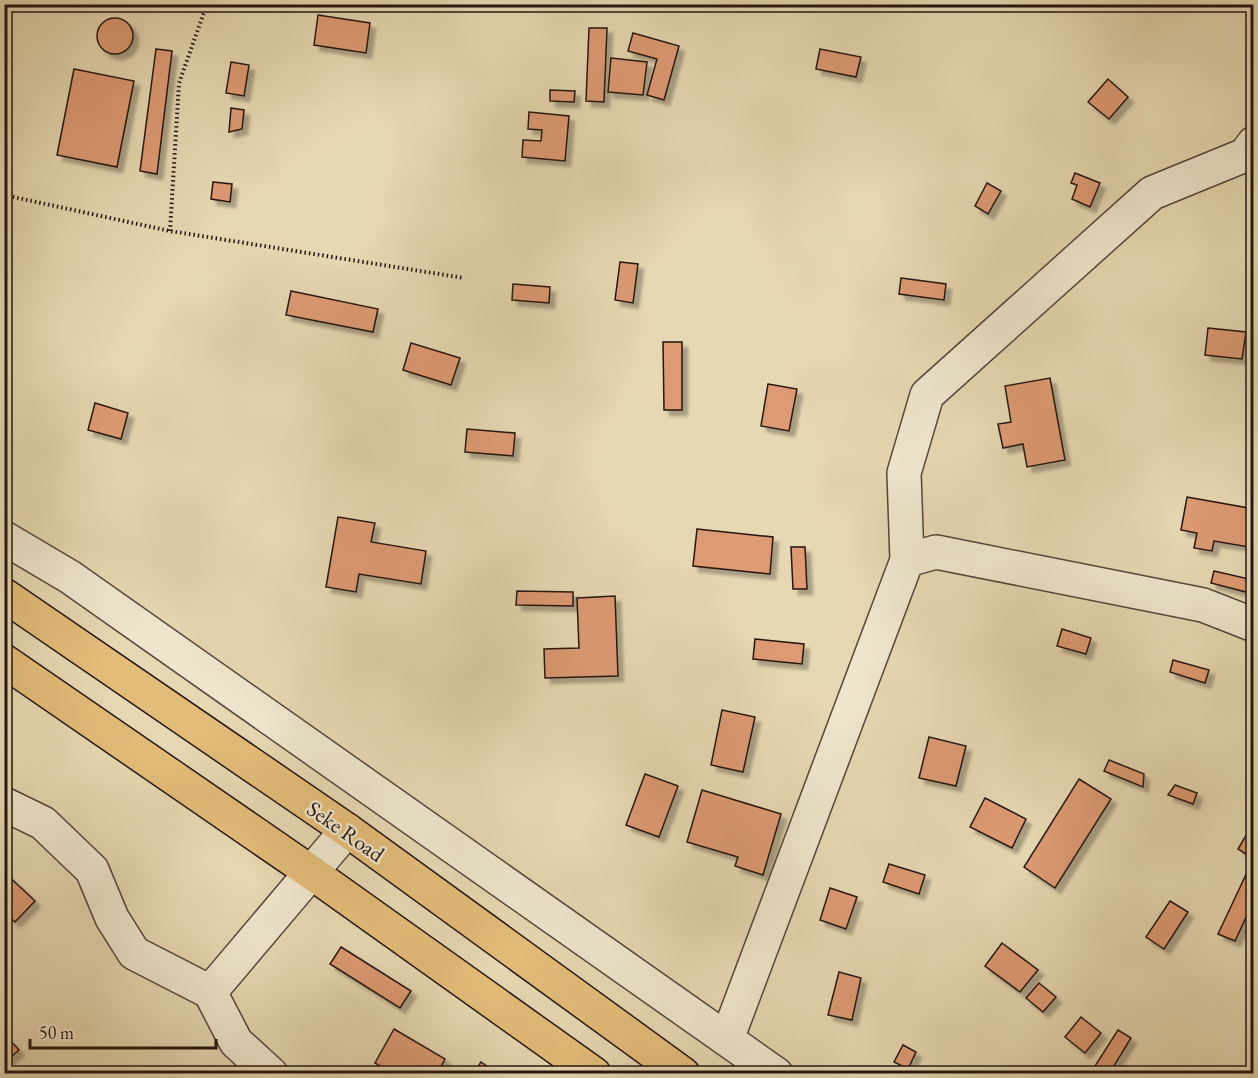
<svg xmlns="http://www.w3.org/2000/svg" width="1258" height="1078" font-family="'EB Garamond',serif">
  <defs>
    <filter id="shadow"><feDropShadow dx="5.5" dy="5.5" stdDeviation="1.5" flood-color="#0004"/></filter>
  </defs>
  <rect width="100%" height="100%" fill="#e6d8b2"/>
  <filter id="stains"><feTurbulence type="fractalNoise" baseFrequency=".00333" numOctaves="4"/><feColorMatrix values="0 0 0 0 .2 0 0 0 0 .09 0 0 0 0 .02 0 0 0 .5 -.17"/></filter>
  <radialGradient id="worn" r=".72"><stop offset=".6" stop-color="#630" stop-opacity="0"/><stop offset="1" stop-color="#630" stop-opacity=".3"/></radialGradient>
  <g fill="#dd9a73" stroke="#251611" stroke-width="1.5" filter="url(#shadow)">
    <path d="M318,15l52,8 -4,30 -52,-8z"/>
    <circle cx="115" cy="36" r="18"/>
    <path d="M589,28h18l-3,74 -18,-1z"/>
    <path d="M633,33l46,13 -15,54 -17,-5 10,-36 -29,-8z"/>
    <path d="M156,49l16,2 -15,123 -17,-3z"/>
    <path d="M820,49l41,8 -5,20 -40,-8z"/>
    <path d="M611,58l36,4 -4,33 -35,-3z"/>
    <path d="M231,62l18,3 -5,31 -18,-3z"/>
    <path d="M74,69l60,12 -17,86 -60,-12z"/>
    <path d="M1108,79l20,18 -19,22 -21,-17z"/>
    <path d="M550,90l25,1 -1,11 -24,-1z"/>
    <path d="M231,108l13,2 -2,19 -13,3z"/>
    <path d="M529,112l40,4 -4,45 -43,-4 1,-17 18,1 1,-11 -14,-1z"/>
    <path d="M1075,173l25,10 -10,24 -18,-8 5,-14 -6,-2z"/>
    <path d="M213,182l19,2 -2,18 -19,-3z"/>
    <path d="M987,183l14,8 -13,23 -13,-8z"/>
    <path d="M620,262l18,2 -5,39 -18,-3z"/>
    <path d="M901,278l45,6 -2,16 -45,-6z"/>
    <path d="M513,284l37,3 -1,16 -37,-3z"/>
    <path d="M291,291l87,18 -5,23 -87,-17z"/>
    <path d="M1208,328l38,4 -4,27 -37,-4z"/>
    <path d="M663,342h19v68h-18z"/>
    <path d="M411,343l49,15 -9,27 -48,-15z"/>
    <path d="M1050,378l15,82 -38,7 -4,-23 -20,4 -5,-24 13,-2 -6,-36z"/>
    <path d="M768,384l29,5 -8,42 -28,-5z"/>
    <path d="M95,403l33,10 -7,26 -33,-9z"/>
    <path d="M467,429l48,4 -2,23 -48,-4z"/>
    <path d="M1187,497l67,12v15l-5,23 -35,-6 -2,10 -18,-3 3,-15 -16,-3z"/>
    <path d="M338,517l37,6 -4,19 55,9 -5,33 -62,-10 -3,18 -30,-5z"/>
    <path d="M697,529l76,8 -3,37 -77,-8z"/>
    <path d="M791,547h14l2,42h-14z"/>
    <path d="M1214,571l35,8 -3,13 -35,-9z"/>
    <path d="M517,591l56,1v14l-57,-1z"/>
    <path d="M615,596l3,80 -73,2 -1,-29 35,-1 -2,-50z"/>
    <path d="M1062,629l29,9 -5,16 -29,-8z"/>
    <path d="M755,639l49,5 -2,20 -49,-5z"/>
    <path d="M1173,660l36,10 -4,13 -35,-11z"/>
    <path d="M722,710l33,7 -12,55 -32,-7z"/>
    <path d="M929,737l37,9 -10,40 -37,-8z"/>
    <path d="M1109,760l35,14 -1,13 -39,-16z"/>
    <path d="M645,774l33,12 -19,51 -33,-12z"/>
    <path d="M1079,779l32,20 -56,89 -31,-21z"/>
    <path d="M1175,785l22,8 -4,11 -25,-9z"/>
    <path d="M702,790l79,24 -18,61 -28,-9 3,-9 -51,-15z"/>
    <path d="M985,798l41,21 -14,29 -42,-21z"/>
    <path d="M1248,832l6,3v24l-16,-10z"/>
    <path d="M889,864l36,11 -6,19 -36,-12z"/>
    <path d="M1251,864l3,1v35l-19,41 -17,-7z"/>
    <path d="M4,872l31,29 -20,21 -11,-10z"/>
    <path d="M830,888l27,9 -11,32 -26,-9z"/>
    <path d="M1170,901l18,11 -24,37 -18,-12z"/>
    <path d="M1002,943l36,27 -18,22 -35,-26z"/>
    <path d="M341,947l70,44 -11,17 -70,-44z"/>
    <path d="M839,972l22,6 -9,42 -24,-5z"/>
    <path d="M1039,983l17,14 -13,15 -17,-14z"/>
    <path d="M1081,1017l20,16 -16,20 -20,-16z"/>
    <path d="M394,1029l51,30 -8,15h-44l-18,-11z"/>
    <path d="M1118,1030l13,8 -22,36h-2l-12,-8z"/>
    <path d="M4,1034l15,16 -15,13z"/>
    <path d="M903,1045l13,7 -8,17 -14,-7z"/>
    <path d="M481,1062l17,12h-25z"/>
  </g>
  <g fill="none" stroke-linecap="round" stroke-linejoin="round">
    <g stroke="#554639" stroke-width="36">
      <g id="minor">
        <path d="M4,538l66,39 706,497"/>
        <path d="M907,560l29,-8 267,53 51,20"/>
        <path d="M4,804l39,19 49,47 20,48 22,35 76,39"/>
        <path d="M727,1039l180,-479 -3,-87 23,-78 225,-202 93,-38 9,-12"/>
        <path d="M271,1074l-35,-32 -26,-50 137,-162"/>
      </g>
    </g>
    <g stroke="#251611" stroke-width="36">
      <g id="major">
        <path d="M4,595l343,235 336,244"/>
        <path d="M4,661l308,212 282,201"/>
      </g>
    </g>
    <g stroke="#251611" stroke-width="4" stroke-dasharray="1.5 3" stroke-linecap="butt">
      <path d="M4,195l166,36 294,47"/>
      <path d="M170,231l9,-148 28,-79"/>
    </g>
    <use href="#minor" stroke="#efe6cd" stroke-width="33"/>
    <use href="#major" stroke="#e3bc79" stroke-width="33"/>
  </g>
  <g text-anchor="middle" stroke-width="4.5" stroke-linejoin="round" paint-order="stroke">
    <g font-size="22" fill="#251611" stroke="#efe6cd">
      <text transform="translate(346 831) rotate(35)" y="8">Seke Road</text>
    </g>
  </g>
  <rect width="1258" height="1078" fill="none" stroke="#e6d8b2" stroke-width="24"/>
  <rect x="6" y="6" width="1246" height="1066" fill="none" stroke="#251611" stroke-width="3"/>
  <rect x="12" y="12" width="1234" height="1054" fill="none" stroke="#251611" stroke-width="1.5"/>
  <path d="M30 1039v9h186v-9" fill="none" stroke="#251611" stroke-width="3"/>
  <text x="39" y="1039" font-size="18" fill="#251611" stroke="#efe6cd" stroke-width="4.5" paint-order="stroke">50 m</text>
  <rect width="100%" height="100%" filter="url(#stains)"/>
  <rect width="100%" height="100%" fill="url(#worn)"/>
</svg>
